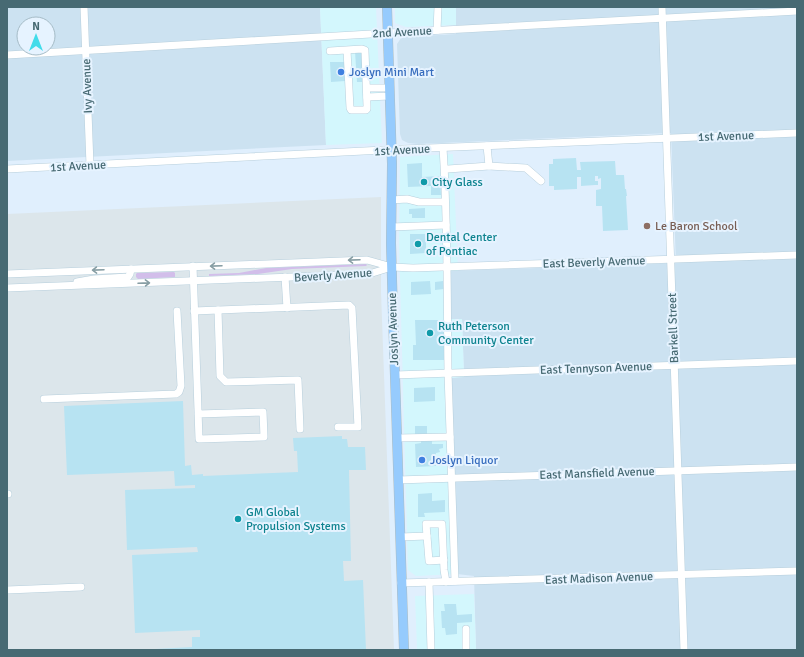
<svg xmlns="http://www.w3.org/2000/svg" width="804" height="657" font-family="Signika,sans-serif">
  <rect width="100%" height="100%" fill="#e0effd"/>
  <g fill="#cce2f1" fill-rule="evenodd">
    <path d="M7,7h313l6,138 -319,16zM24,24h24v24h-24z"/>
    <path d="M456,7h341v643h-321l-2,-74 -17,-2 -6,-196 13,-2 -2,-57 -11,1 -2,-49 227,-8 -5,-130 -253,11 -10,-1 -6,-3 -2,-6 -3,-90 4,-6 4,-1 51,-3z"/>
  </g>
  <g fill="#d3f7fd">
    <path d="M320,7h56l6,136 -56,2z"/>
    <path d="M395,7h61v18l-50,2 -11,-4z"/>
    <path d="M453,154l5,117h-8l1,48h11l2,58 -13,1 6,196 -41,2 -8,-6 -9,-328 1,-85z"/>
    <path d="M474,594l2,56h-59l-2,-54z"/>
  </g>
  <path fill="#dce6eb" d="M381,197v95l13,358h-387v-436z"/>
  <g fill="#d2beea">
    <path d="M366,264l1,1 -1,1 -74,3 -34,5 -49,2v-2l30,-1 27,-5z"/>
    <path d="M174,272l1,1v4l-37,2 -2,-2v-3l1,-1z"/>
  </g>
  <g fill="#b7e3f2">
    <path d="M363,50l2,32h-8l-2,-31z"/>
    <path d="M330,62h14l1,19 -14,1z"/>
    <path d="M576,158l1,12h4l-1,-8 35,-1 1,14h8l1,14h1l1,7h-1l2,34 -25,1 -1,-25h-6v-16l5,-1v-11l-3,1v-3h-3v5h3v4h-3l-14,1v-9h-4v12l-23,1v-4h-5v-22h4v-5z"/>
    <path d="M422,163v14l18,-1 1,19h-10v-9l-23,1 -1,-23z"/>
    <path d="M425,208v10h-13v-4h-3v-5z"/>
    <path d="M410,234h16v19l-16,1z"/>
    <path d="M430,281l1,13 -20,1v-13z"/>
    <path d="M443,281l1,8 -9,1v-8z"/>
    <path d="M415,320h29l1,40h-32v-15h3z"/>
    <path d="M435,387v14l-21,1v-14z"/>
    <path d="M183,401l2,65 6,-1 1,10 11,-1v2l95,-4 -1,-21h-3l-1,-13 49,-2v3h5l1,8h17l1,23h-17l2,91h-8l1,20 19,-1 3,70h-211v-1l37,-2v-10h8v-7l-65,3 -3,-78 66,-3 -1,-5 -70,3 -2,-60 70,-2v-3l-20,1 -1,-15 -107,4 -3,-69z"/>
    <rect x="415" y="426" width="12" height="8"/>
    <path d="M432,439v5h11v4l-4,1 1,3 -4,1v13l-20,1 -1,-23 6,-1v-3z"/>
    <path d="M432,493v8l13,-1v12l-21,1 1,4h-7v-23z"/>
    <path d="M444,604h12l1,11 15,-1v8l-15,1v11l-11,1 -1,-7h-3l-1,-17h4z"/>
  </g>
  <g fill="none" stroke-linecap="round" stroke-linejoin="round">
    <g stroke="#b7cfdc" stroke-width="8">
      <g id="minor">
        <path d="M84,7l6,158"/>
        <path d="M662,7l22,643"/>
        <path d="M437,30l1,-23"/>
        <path d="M330,51l32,-2 3,1v1l2,55v3l-1,1h-15l-1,-2 -3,-58"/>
        <path d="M7,55l381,-22 409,-22"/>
        <path d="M367,88h22"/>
        <path d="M367,97l23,-1"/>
        <path d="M487,146l2,20 37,2 15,13"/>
        <path d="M443,148c5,74 4,149 5,224 2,70 5,140 7,209"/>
        <path d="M7,169l397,-20 393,-16"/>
        <path d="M448,169l41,-3"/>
        <path d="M391,200l16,-1 12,3h26"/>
        <path d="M391,227l55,-2"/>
        <path d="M193,266l6,173 65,-2 -1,-25 -65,2"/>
        <path d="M7,274l360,-14 25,7 21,1 384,-13"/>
        <path d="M285,277l2,31"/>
        <path d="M77,282l17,-3 34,-2 2,-3 1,-5"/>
        <path d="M7,288l362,-14 23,-7"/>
        <path d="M218,310l2,66 6,6 72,-2 2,49"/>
        <path d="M194,311l155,-6 3,3 6,119h-20"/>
        <path d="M395,375l402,-14"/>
        <path d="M44,399l132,-5 3,-2 2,-6 -4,-75"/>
        <path d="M397,438l53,-1"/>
        <path d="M398,480l399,-13"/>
        <path d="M7,494h1"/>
        <path d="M427,536l2,25 15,-1"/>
        <path d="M400,537l27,-1 -1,-12h16l2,46 2,12"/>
        <path d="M429,582l2,68"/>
        <path d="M401,583l396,-12"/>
        <path d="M7,590l74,-3"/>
        <path d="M466,629v21"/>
      </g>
    </g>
    <g stroke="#aebdc1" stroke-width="10">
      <path id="major" d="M387,7l5,157 -1,79 2,72 11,335"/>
    </g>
    <use href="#minor" stroke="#fff" stroke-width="7"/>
    <use href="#major" stroke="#96cbfd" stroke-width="9"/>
  </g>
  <defs><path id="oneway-shaft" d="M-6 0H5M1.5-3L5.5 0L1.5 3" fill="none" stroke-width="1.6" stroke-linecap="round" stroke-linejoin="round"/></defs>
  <g stroke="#879ea4">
    <use href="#oneway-shaft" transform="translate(354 260) rotate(178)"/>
    <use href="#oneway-shaft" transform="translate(216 266) rotate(178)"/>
    <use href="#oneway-shaft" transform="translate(98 270) rotate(178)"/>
    <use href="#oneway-shaft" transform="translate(144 283) rotate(-2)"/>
  </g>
  <g fill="#3f7fe0" stroke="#e6f3ff" stroke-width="1.5">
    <circle cx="341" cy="72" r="4"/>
    <circle cx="422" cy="460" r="4"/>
  </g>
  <g fill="#0f9aa8" stroke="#e6f3ff" stroke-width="1.5">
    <circle cx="424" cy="182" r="4"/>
    <circle cx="418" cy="244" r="4"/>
    <circle cx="430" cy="333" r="4"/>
    <circle cx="238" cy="519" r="4"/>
  </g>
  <circle fill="#8d6e63" stroke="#e6f3ff" stroke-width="1.5" cx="647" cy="226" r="4"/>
  <g text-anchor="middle" stroke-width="4" stroke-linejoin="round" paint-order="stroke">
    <g font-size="12" fill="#476a73" stroke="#e6f3ff">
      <text transform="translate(402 32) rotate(-3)" y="4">2nd Avenue</text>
      <text transform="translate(87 86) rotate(-92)" y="4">Ivy Avenue</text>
      <text transform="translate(726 136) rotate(-2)" y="4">1st Avenue</text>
      <text transform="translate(402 150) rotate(-3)" y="4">1st Avenue</text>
      <text transform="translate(78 166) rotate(-3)" y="4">1st Avenue</text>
      <text transform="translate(594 262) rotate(-2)" y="4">East Beverly Avenue</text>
      <text transform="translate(333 275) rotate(-4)" y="4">Beverly Avenue</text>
      <text transform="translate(673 328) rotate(-92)" y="4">Barkell Street</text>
      <text transform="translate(393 329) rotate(-92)" y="4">Joslyn Avenue</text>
      <text transform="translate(596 368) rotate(-2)" y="4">East Tennyson Avenue</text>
      <text transform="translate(597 473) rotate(-2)" y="4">East Mansfield Avenue</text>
      <text transform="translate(599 578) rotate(-2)" y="4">East Madison Avenue</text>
    </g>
    <g font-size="12" fill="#366cbe" stroke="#e6f3ff" text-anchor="start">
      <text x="349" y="76">Joslyn Mini Mart</text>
      <text x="430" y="464">Joslyn Liquor</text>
    </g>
    <g font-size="12" fill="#0d838f" stroke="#e6f3ff" text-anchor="start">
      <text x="432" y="186">City Glass</text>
      <text x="426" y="241">Dental Center<tspan x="426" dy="14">of Pontiac</tspan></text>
      <text x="438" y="330">Ruth Peterson<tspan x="438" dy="14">Community Center</tspan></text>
      <text x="246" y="516">GM Global<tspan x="246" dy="14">Propulsion Systems</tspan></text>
    </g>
    <g font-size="12" fill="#785e54" stroke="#e6f3ff" text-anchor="start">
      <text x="655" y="230">Le Baron School</text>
    </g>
  </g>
  <rect width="804" height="657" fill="none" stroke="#476a73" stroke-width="16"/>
  <g transform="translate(36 36)"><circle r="19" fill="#e6f3ff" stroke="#a6bcc7"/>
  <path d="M0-3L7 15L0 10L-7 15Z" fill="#41dcea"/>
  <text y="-6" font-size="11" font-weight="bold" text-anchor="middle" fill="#476a73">N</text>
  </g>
</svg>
